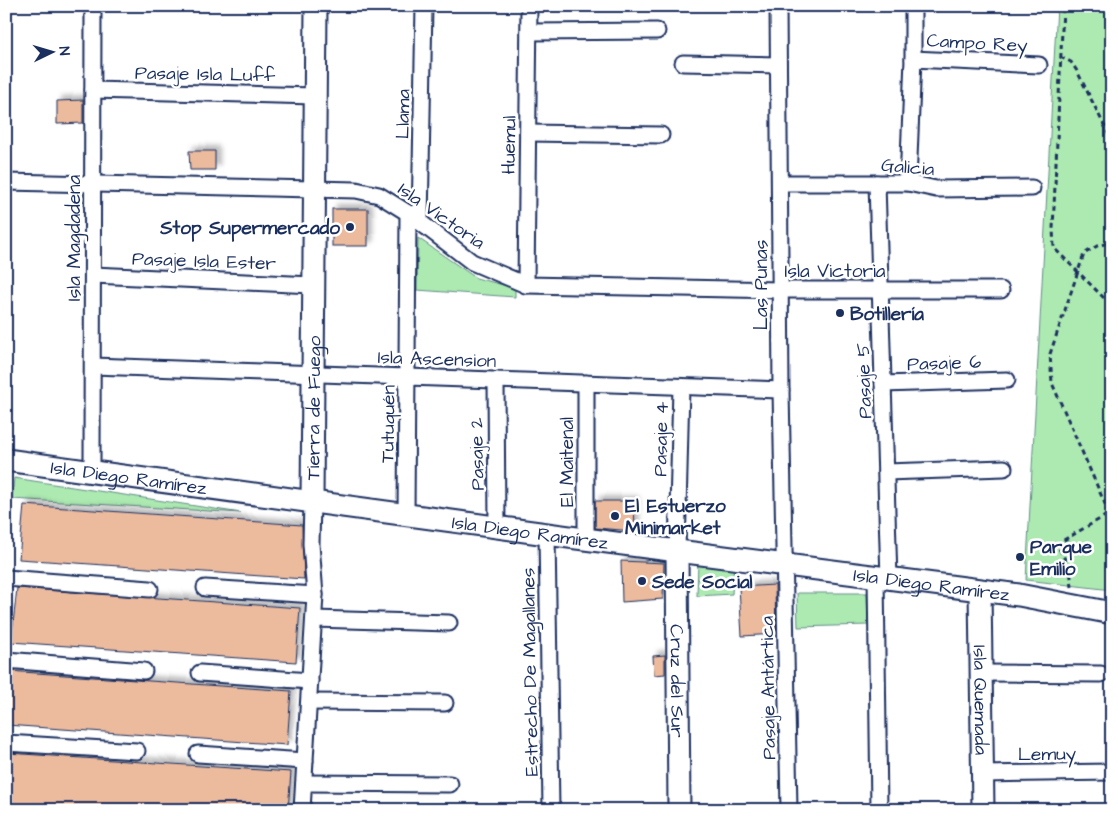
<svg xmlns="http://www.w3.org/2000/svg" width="1118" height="816" font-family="'Architects Daughter',sans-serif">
  <defs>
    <filter id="shadow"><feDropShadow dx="4.5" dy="-4.5" stdDeviation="2.5" flood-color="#0004"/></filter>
  </defs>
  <rect width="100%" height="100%" fill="#fff"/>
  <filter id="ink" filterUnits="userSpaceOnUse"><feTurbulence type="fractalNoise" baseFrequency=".02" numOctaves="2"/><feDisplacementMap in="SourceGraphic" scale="10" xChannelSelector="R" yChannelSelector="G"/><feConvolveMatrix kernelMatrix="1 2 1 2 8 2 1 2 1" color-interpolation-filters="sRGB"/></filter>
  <g filter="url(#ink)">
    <g fill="#aceab1" stroke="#648c88">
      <path d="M1057,6h55v584l-86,-10z"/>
      <path d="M418,238l58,40 39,10v9l-98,-7z"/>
      <path d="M14,478l227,35 -229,-14z"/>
      <path d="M698,560l36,3 -2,31 -35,2z"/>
      <path d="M797,593h70l1,32 -70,2z"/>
    </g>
    <g fill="#ecba9d" stroke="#1b2f5e" filter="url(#shadow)">
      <path d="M83,100v23l-26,1v-23z"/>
      <path d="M189,151h26v19h-25z"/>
      <rect x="332" y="209" width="36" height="37"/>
      <path d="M595,501h39l1,30 -40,-3z"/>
      <path d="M24,505l278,20 2,54 -285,-20z"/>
      <path d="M621,561l43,2 -1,36 -41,3z"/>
      <path d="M775,585l1,49 -34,2 -3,-49z"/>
      <path d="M17,588l283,20 -4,54 -285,-20z"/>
      <path d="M665,655v19l-11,1 -1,-19z"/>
      <path d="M8,671l283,20 -4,54 -281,-20z"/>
      <path d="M8,753l283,19 -3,38h-219l-63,-5z"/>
    </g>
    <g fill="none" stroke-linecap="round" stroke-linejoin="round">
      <g stroke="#1b2f5e" stroke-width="19">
        <g id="street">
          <path d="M778,6l3,384 8,420"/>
          <path d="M529,32l128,-1"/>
          <path d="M913,59l126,6"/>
          <path d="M683,63l95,2"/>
          <path d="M93,90l222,6"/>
          <path d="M528,133l133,2"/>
          <path d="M6,182l350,8 23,5 29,18 64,49 54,23 254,5h221"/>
          <path d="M780,183h128l28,6 96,-1"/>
          <path d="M877,183l12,396"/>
          <path d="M908,183l5,-124v-53"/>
          <path d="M420,222l4,-216"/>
          <path d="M93,275l220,10"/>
          <path d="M526,285l3,-279"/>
          <path d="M93,366l688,24"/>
          <path d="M496,380l1,147"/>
          <path d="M586,383v157"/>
          <path d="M883,384l124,-4"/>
          <path d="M92,470l1,-464"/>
          <path d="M886,472l118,-4"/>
          <path d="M406,516l2,-303"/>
          <path d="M547,534l4,276"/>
          <path d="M677,552l4,-165"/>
          <path d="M876,576l3,234"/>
          <path d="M6,578l144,11"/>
          <path d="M205,588l110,7"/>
          <path d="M314,619l135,4"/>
          <path d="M6,660l138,11"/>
          <path d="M200,673l110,8"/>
          <path d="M981,673l120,1"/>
          <path d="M309,702l136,1"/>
          <path d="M6,743l131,8"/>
          <path d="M198,754l107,7"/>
          <path d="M983,774l129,-2"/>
          <path d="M304,783l146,1"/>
          <path d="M302,810l13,-215 -4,-51 1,-42"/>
        </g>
      </g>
      <g stroke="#1b2f5e" stroke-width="25">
        <g id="secondary">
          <path id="s1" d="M6,460l563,77 450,58 93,18"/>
          <path id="s2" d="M312,502l4,-496"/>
          <path id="s3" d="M677,552l2,258"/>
          <path id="s4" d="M980,590l3,220"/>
        </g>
      </g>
      <g stroke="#1b2f5e" stroke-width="3" stroke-dasharray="5 4" stroke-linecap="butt">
        <path d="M1063,8l-10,221 1,19 58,58"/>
        <path d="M1060,57l11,5 6,9 35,70"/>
        <path d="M1109,513l-57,-130 -2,-29 34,-100 13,-8 15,-4"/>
        <path d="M1072,587l-2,-18 -13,-25 55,-32"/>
      </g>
      <use href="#street" stroke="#fff" stroke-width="15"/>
      <use href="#secondary" stroke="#fff" stroke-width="21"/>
    </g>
  </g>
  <g fill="#1b2f5e" stroke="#fff" stroke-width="2">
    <circle cx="350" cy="227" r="5"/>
    <circle cx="840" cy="313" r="5"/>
    <circle cx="615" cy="516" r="5"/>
    <circle cx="1020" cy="557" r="5"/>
    <circle cx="642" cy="581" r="5"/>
  </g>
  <g text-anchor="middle" stroke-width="5" stroke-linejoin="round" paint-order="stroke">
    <g font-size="19" fill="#1b2f5e" stroke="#fff">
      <text transform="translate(977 42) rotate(3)" y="7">Campo Rey</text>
      <text transform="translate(205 73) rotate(1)" y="7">Pasaje Isla Luff</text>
      <text transform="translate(402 114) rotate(-89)" y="7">Llama</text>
      <text transform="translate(508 145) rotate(-89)" y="7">Huemul</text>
      <text transform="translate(908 166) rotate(5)" y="7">Galicia</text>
      <text transform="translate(442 215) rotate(35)" y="7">Isla Victoria</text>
      <text transform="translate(73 238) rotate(-90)" y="7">Isla Magdadena</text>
      <text transform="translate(204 260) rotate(2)" y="7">Pasaje Isla Ester</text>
      <text x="835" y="277">Isla Victoria</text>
      <text transform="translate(760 285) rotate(-90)" y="7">Las Punas</text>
      <text transform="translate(437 358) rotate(2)" y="7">Isla Ascension</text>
      <text transform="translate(944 362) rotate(-2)" y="7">Pasaje 6</text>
      <text transform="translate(863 381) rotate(-92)" y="7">Pasaje 5</text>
      <text dy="7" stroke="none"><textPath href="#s2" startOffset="94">Tierra de Fuego</textPath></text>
      <text transform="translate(387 424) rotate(-89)" y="7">Tutuquén</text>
      <text transform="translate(660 439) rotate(-89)" y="7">Pasaje 4</text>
      <text transform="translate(476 454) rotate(-91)" y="7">Pasaje 2</text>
      <text transform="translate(566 462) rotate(-90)" y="7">El Maitenal</text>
      <text dy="7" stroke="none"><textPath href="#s1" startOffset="124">Isla Diego Ramírez</textPath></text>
      <text dy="7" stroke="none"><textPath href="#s1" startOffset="529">Isla Diego Ramírez</textPath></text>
      <text dy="7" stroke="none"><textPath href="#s1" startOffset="934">Isla Diego Ramírez</textPath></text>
      <text transform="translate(529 672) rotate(-91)" y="7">Estrecho De Magallanes</text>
      <text dy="7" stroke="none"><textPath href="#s3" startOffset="129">Cruz del Sur</textPath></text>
      <text transform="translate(767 688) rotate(-91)" y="7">Pasaje Antártica</text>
      <text dy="7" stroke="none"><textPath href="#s4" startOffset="110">Isla Quemada</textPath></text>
      <text transform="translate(1047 753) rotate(-1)" y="7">Lemuy</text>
    </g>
    <g font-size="19" font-weight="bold" fill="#1b2f5e" stroke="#fff" text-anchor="start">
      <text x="340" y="234" text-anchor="end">Stop Supermercado</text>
      <text x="850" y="320">Botillería</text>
      <text x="625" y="512">El Estuerzo<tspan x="625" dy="22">Minimarket</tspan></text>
      <text x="1030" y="553">Parque<tspan x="1030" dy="22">Emilio</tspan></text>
      <text x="652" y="588">Sede Social</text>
    </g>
  </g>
  <rect width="1118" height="816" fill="none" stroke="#fff" stroke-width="25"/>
  <rect x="12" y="12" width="1093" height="791" fill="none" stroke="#1b2f5e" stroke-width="2" filter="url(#ink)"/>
  <g transform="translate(52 52) rotate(85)" stroke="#ffffff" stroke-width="4" paint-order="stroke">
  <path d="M0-4L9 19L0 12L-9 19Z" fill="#1b2f5e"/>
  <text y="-8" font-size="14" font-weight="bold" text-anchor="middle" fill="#1b2f5e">N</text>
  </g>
</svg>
